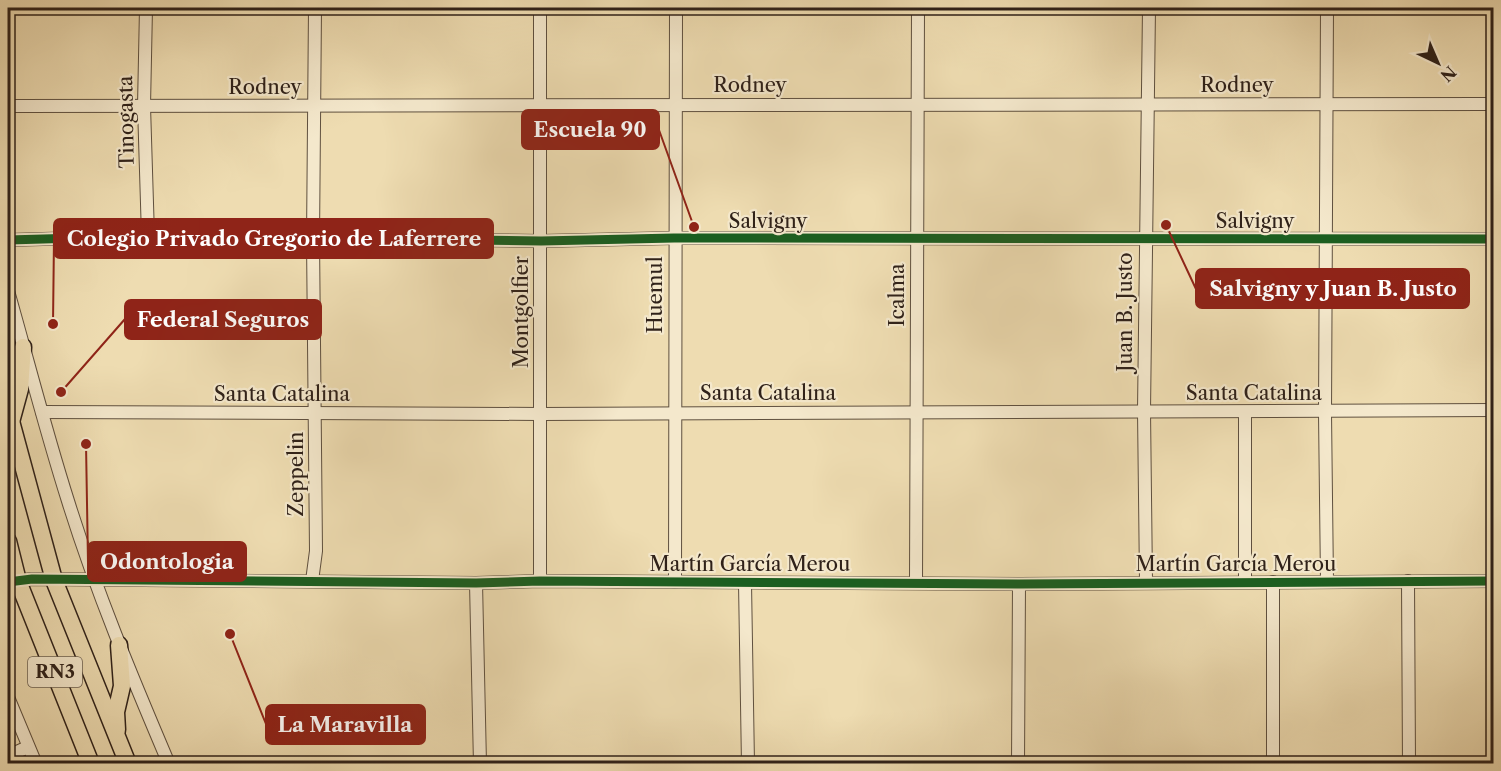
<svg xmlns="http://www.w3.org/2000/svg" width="1501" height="771" font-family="'Libre Caslon Text',serif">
  <rect width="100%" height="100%" fill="#eedcb1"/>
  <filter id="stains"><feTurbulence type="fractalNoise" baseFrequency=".00333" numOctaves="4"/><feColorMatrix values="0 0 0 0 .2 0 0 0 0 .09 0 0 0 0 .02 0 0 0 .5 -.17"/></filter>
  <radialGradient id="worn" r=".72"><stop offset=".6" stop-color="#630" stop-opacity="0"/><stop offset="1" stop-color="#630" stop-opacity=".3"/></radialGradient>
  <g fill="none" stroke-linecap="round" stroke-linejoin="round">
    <g stroke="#5f503f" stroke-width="14">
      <g id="minor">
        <path d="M146,8l-2,98 4,130"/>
        <path d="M540,8v573"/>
        <path d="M1327,8l-2,405 2,169"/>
        <path d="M8,106l1486,-2"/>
        <path d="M8,240l140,-4 393,5 133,-3 820,1"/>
        <path d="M8,291c20,70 38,141 60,210 28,90 64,176 101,263"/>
        <path d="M42,412l498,2 954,-4"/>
        <path d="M312,581l4,-30 -3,-312 2,-231"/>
        <path d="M1146,581l-2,-170 5,-403"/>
        <path d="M1408,581l1,183"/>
        <path d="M8,582l24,-3 444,4 64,-2 479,3 475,-3"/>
        <path d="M675,582l1,-574"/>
        <path d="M1245,582v-169"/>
        <path d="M476,583l4,181"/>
        <path d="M745,583l3,181"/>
        <path d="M916,583l2,-575"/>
        <path d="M8,697l28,67"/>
        <path d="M8,756l20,-9"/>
        <path d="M1018,764l1,-180"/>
        <path d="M1273,764v-182"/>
      </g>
    </g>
    <g stroke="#2f2119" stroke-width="19">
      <g id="highway">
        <path d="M8,410l46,170 74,184"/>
        <path d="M11,422l9,-33 3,-42"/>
        <path d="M8,541l10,40 73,183"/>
        <path d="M117,730l-1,-18 6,-26 -3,-41"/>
      </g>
    </g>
    <use href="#minor" stroke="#f4e8cc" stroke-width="12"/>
    <use href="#highway" stroke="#eedcb1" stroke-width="16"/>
    <g stroke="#f4e8cc" stroke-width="13">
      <g id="cycleway">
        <path d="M8,240l140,-4 393,5 133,-3 820,1"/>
        <path d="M8,582l24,-3 444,4 64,-2 479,3 475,-3"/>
      </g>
    </g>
    <use href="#cycleway" stroke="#1b5e20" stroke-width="9"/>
  </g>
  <g text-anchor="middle" stroke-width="4.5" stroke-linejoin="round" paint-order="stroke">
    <rect fill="#f4e8cc" stroke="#6a5d4f" stroke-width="1.5" x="28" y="657" width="54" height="30" rx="4.5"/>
    <g font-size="18" font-weight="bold" fill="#2f2119">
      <text x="55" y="678">RN3</text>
    </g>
    <g font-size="20" fill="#2f2119" stroke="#f4e8cc">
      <text x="750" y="92">Rodney</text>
      <text x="1237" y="92">Rodney</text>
      <text x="265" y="94">Rodney</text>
      <text transform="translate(126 122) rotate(-91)" y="7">Tinogasta</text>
      <text x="768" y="228">Salvigny</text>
      <text x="1255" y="228">Salvigny</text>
      <text transform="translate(655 295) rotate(-90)" y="7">Huemul</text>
      <text transform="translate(897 295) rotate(-90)" y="7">Icalma</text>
      <text transform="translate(521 312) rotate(-90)" y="7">Montgolfier</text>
      <text transform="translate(1125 312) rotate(-90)" y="7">Juan B. Justo</text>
      <text x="768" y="400">Santa Catalina</text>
      <text x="1254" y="400">Santa Catalina</text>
      <text x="282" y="401">Santa Catalina</text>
      <text transform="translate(296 474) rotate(-90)" y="7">Zeppelin</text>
      <text x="750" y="571">Martín García Merou</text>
      <text x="1236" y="571">Martín García Merou</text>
    </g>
  </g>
  <path fill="none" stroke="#8f2418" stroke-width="2" d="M694 227L659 130M53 324L54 238M1166 225L1196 289M61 392L125 319M86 444L88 562M230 634L266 724"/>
  <g fill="#8f2418" stroke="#f4e8cc" stroke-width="2">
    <circle cx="694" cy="227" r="6"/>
    <circle cx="53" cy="324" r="6"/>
    <circle cx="1166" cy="225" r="6"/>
    <circle cx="61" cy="392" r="6"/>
    <circle cx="86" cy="444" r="6"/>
    <circle cx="230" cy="634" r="6"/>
  </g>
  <g fill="#8f2418" stroke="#8f2418" stroke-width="2">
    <rect x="522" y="110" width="137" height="39" rx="6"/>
    <rect x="54" y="219" width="439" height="39" rx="6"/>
    <rect x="1196" y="269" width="273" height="39" rx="6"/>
    <rect x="125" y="300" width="196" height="39" rx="6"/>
    <rect x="88" y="542" width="158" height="39" rx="6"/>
    <rect x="266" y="705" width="159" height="39" rx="6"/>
  </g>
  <g font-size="21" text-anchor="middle" font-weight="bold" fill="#fff">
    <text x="590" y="137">Escuela 90</text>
    <text x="274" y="246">Colegio Privado Gregorio de Laferrere</text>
    <text x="1333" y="296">Salvigny y Juan B. Justo</text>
    <text x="223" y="327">Federal Seguros</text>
    <text x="167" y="569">Odontologia</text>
    <text x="345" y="732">La Maravilla</text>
  </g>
  <rect width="1501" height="771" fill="none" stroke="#eedcb1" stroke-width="30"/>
  <rect x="9" y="9" width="1483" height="753" fill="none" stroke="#2f2119" stroke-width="3"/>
  <rect x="15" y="15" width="1471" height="741" fill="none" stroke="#2f2119" stroke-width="1.5"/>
  <g transform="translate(1438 63) rotate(136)" stroke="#f4e8cc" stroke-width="4.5" paint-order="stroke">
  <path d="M0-4.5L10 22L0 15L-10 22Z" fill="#2f2119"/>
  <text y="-9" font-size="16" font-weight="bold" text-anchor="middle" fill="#2f2119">N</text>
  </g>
  <rect width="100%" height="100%" filter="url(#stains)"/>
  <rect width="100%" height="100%" fill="url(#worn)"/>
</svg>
